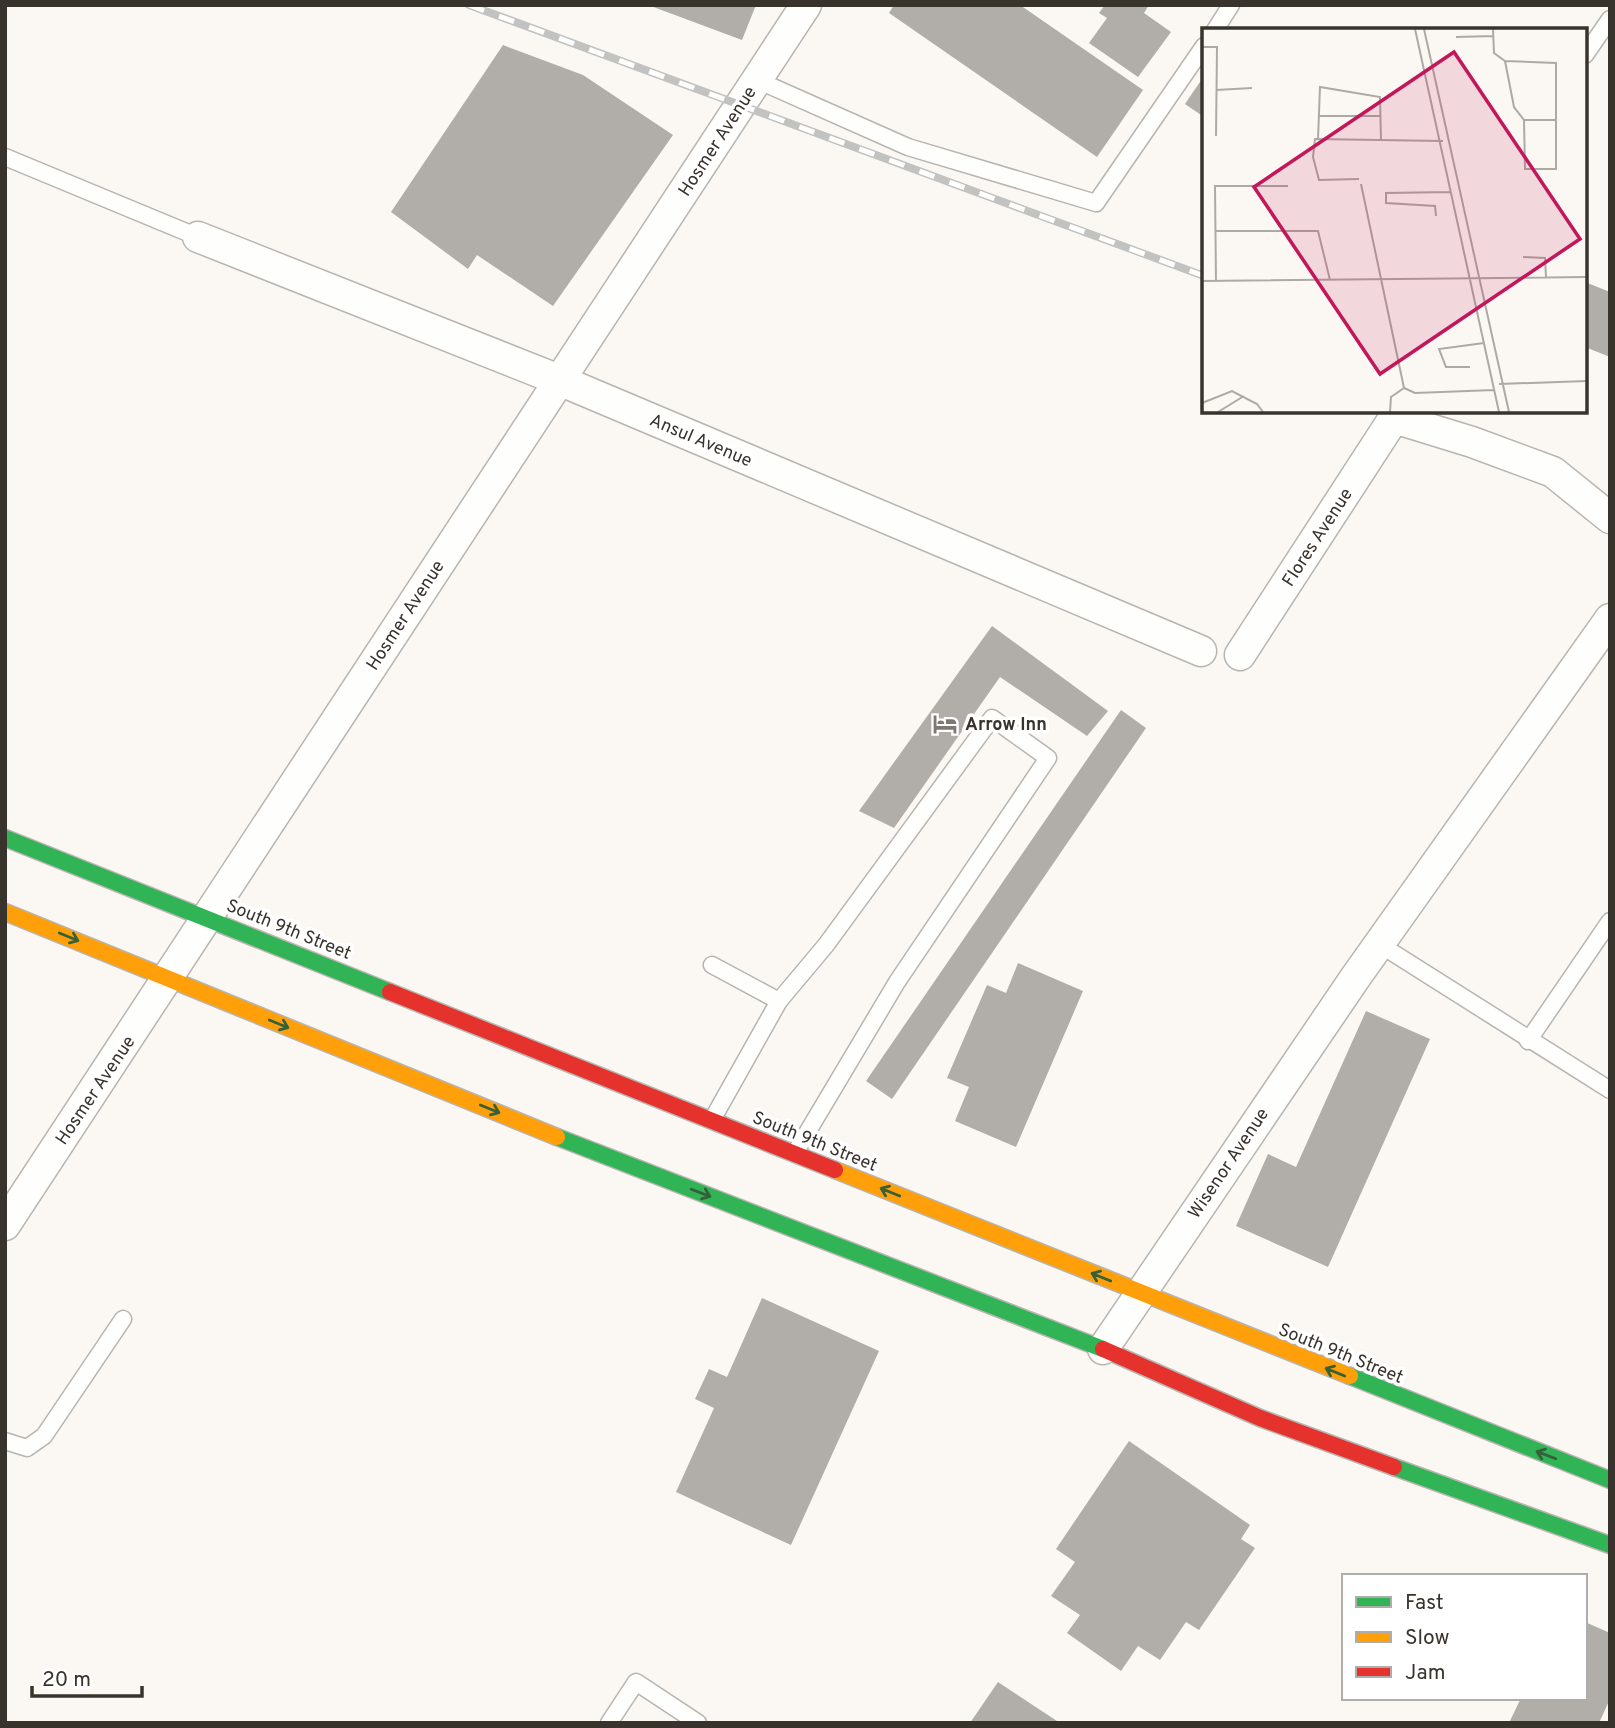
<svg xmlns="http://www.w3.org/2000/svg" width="1615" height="1728" font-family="Overpass,sans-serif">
  <rect width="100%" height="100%" fill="#fbf8f4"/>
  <g fill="#b1ada8">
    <path d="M648,5h108l-14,35z"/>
    <path d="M894,5h126l123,85 -46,67 -208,-144z"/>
    <path d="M1105,5h44l-5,8 27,19 -33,45 -49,-34 18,-25 -8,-5z"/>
    <path d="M503,45l80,30 90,60 -120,171 -76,-51 -9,14 -77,-57z"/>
    <path d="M1204,76v41l-19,-13z"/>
    <path d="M1585,282l25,10v65l-25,-10z"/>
    <path d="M992,626l116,85 -21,25 -87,-59 -106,151 -35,-17z"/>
    <path d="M1121,710l25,18 -254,371 -26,-18z"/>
    <path d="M1018,963l65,28 -67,156 -61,-26 14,-34 -22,-9 40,-93 19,8z"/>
    <path d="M1366,1011l64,28 -102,228 -92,-41 32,-72 28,13z"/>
    <path d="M762,1298l117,53 -88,194 -115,-53 38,-84 -19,-9 14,-30 18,8z"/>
    <path d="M1129,1441l121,84 -9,14 14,9 -56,82 -13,-8 -26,38 -22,-14 -17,25 -54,-38 13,-18 -29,-19 24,-34 -19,-13z"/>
    <path d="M1585,1622l25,11v66l-11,24h-90l12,-25h64z"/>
    <path d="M998,1682l62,41h-90z"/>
  </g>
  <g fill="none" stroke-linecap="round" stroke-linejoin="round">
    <g stroke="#b8b4b0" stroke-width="19">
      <g id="lane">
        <path d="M1215,30l16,-25"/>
        <path d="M1585,55l25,-36"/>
        <path d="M757,80l151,67 188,56 108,-157"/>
        <path d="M5,157l193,80"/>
        <path d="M1379,944l231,146"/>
        <path d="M712,965l67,36 47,-56 166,-227 56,40 -151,224 -102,171"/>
        <path d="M1528,1041l82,-120"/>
        <path d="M712,1120l67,-119"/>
        <path d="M5,1441l22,7 17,-12 79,-117"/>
        <path d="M609,1723l27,-41 62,41"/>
      </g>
    </g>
    <g stroke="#b8b4b0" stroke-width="33">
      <g id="street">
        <path d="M198,237l361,143 642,271"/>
        <path d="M1240,655l154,-237 78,24 81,30 57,46"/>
        <path d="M5,1225l801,-1220"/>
        <path d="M1103,1349l252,-371 255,-359"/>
      </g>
    </g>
    <g stroke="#b8b4b0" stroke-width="19">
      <g id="fast">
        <path d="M5,838l385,154"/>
        <path d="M557,1137l546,212"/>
        <path d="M1350,1376l260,104"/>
        <path d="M1394,1467l216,78"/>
      </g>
    </g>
    <g stroke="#b8b4b0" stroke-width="19">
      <g id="slow">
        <path d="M5,912l552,225"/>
        <path d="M835,1170l515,206"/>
      </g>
    </g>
    <g stroke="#b8b4b0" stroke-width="19">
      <g id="jam">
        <path d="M390,992l445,178"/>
        <path d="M1103,1349l157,69 134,49"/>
      </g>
    </g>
    <use href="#lane" stroke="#fefefd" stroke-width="16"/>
    <use href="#street" stroke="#fefefd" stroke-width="30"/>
    <use href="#fast" stroke="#30b455" stroke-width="16"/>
    <use href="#slow" stroke="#ff9f0a" stroke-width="16"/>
    <use href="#jam" stroke="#e5322d" stroke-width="16"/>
    <g stroke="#c2c2c0" stroke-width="8">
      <path id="rail" d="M469,5l735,271"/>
    </g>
    <use href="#rail" stroke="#fff" stroke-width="5" stroke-dasharray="16" stroke-linecap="butt"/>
  </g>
  <defs><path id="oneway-shaft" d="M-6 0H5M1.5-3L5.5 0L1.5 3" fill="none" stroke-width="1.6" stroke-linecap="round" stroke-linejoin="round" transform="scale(1.75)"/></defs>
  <g stroke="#35603a">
    <use href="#oneway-shaft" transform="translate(69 937) rotate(22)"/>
    <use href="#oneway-shaft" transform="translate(279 1024) rotate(22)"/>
    <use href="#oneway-shaft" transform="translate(490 1109) rotate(22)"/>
    <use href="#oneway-shaft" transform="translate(890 1192) rotate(-158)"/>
    <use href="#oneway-shaft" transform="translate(701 1193) rotate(21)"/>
    <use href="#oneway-shaft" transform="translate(1101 1277) rotate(-158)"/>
    <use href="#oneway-shaft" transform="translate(1335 1372) rotate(-158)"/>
    <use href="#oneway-shaft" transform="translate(1546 1455) rotate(-159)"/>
  </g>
  <defs>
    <g id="hotel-bare" transform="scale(1.89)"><path d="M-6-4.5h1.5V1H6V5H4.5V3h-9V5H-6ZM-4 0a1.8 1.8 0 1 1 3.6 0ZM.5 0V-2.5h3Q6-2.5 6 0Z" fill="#7c7872" stroke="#fff" stroke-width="2.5" paint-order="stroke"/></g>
  </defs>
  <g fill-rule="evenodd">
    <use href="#hotel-bare" x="945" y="724"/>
  </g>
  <g text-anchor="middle" stroke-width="7" stroke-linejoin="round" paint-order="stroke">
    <g font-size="18" fill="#38332c" stroke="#fff">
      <text transform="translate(717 141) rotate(-57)" y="6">Hosmer Avenue</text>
      <text transform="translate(701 440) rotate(23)" y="6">Ansul Avenue</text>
      <text transform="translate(1317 537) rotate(-57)" y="6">Flores Avenue</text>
      <text transform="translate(405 615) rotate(-57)" y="6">Hosmer Avenue</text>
      <text transform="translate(289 929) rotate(22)" y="6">South 9th Street</text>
      <text transform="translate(95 1090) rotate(-56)" y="6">Hosmer Avenue</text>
      <text transform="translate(815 1141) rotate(22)" y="6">South 9th Street</text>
      <text transform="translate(1228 1163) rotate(-56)" y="6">Wisenor Avenue</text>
      <text transform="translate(1341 1353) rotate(22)" y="6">South 9th Street</text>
    </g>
    <g font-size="18" font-weight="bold" fill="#38332c" stroke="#fff" text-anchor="start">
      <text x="965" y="730">Arrow Inn</text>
    </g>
  </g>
  <g transform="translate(1202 28)">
    <rect width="385" height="385" fill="#fbf8f4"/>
    <path fill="none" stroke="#ada9a4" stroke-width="2" d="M213,1l84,383M222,1l85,383M291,1l1,24 11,8 51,2v106h-31l-1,-49M254,9l38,-1M0,19h15l-1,89M303,33l9,46 10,13h32M14,62l36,-2M117,88h62M116,111l2,-52 60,10 1,44M157,151l-40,1 -6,-23 2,-18 128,2M159,156l43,204 11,5 79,-3M234,188l-1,-10 -49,-3v-10l65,-1M14,203h102l12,49M321,229l22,1 1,19M0,253l385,-4M14,254l-1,-96h73M268,339h-24l-7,-18 45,-6M297,356l88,-3M0,375l30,-12 25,13 6,8M16,384l26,-16M188,384l1,-15 13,-9"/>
    <path fill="#c2185b" fill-opacity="0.15" stroke="#c2185b" stroke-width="3.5" d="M252,24l126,187 -200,135 -126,-187z"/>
    <rect width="385" height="385" fill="none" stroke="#38332c" stroke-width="3.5"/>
  </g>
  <rect width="1615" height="1728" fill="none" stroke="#38332c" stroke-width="14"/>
  <rect x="1342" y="1574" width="245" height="126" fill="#ffffff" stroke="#afadab" stroke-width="2"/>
  <rect x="1356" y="1597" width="35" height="10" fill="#30b455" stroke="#afadab" stroke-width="2"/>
  <text x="1405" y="1609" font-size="21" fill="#38332c">Fast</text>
  <rect x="1356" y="1632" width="35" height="10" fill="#ff9f0a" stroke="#afadab" stroke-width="2"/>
  <text x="1405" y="1644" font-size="21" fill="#38332c">Slow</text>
  <rect x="1356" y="1667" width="35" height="10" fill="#e5322d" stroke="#afadab" stroke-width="2"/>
  <text x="1405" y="1679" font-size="21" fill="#38332c">Jam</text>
  <path d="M32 1686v10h110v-10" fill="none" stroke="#38332c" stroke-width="3.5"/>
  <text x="42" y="1686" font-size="21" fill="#38332c" stroke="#ffffff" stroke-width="5" paint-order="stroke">20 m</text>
</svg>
